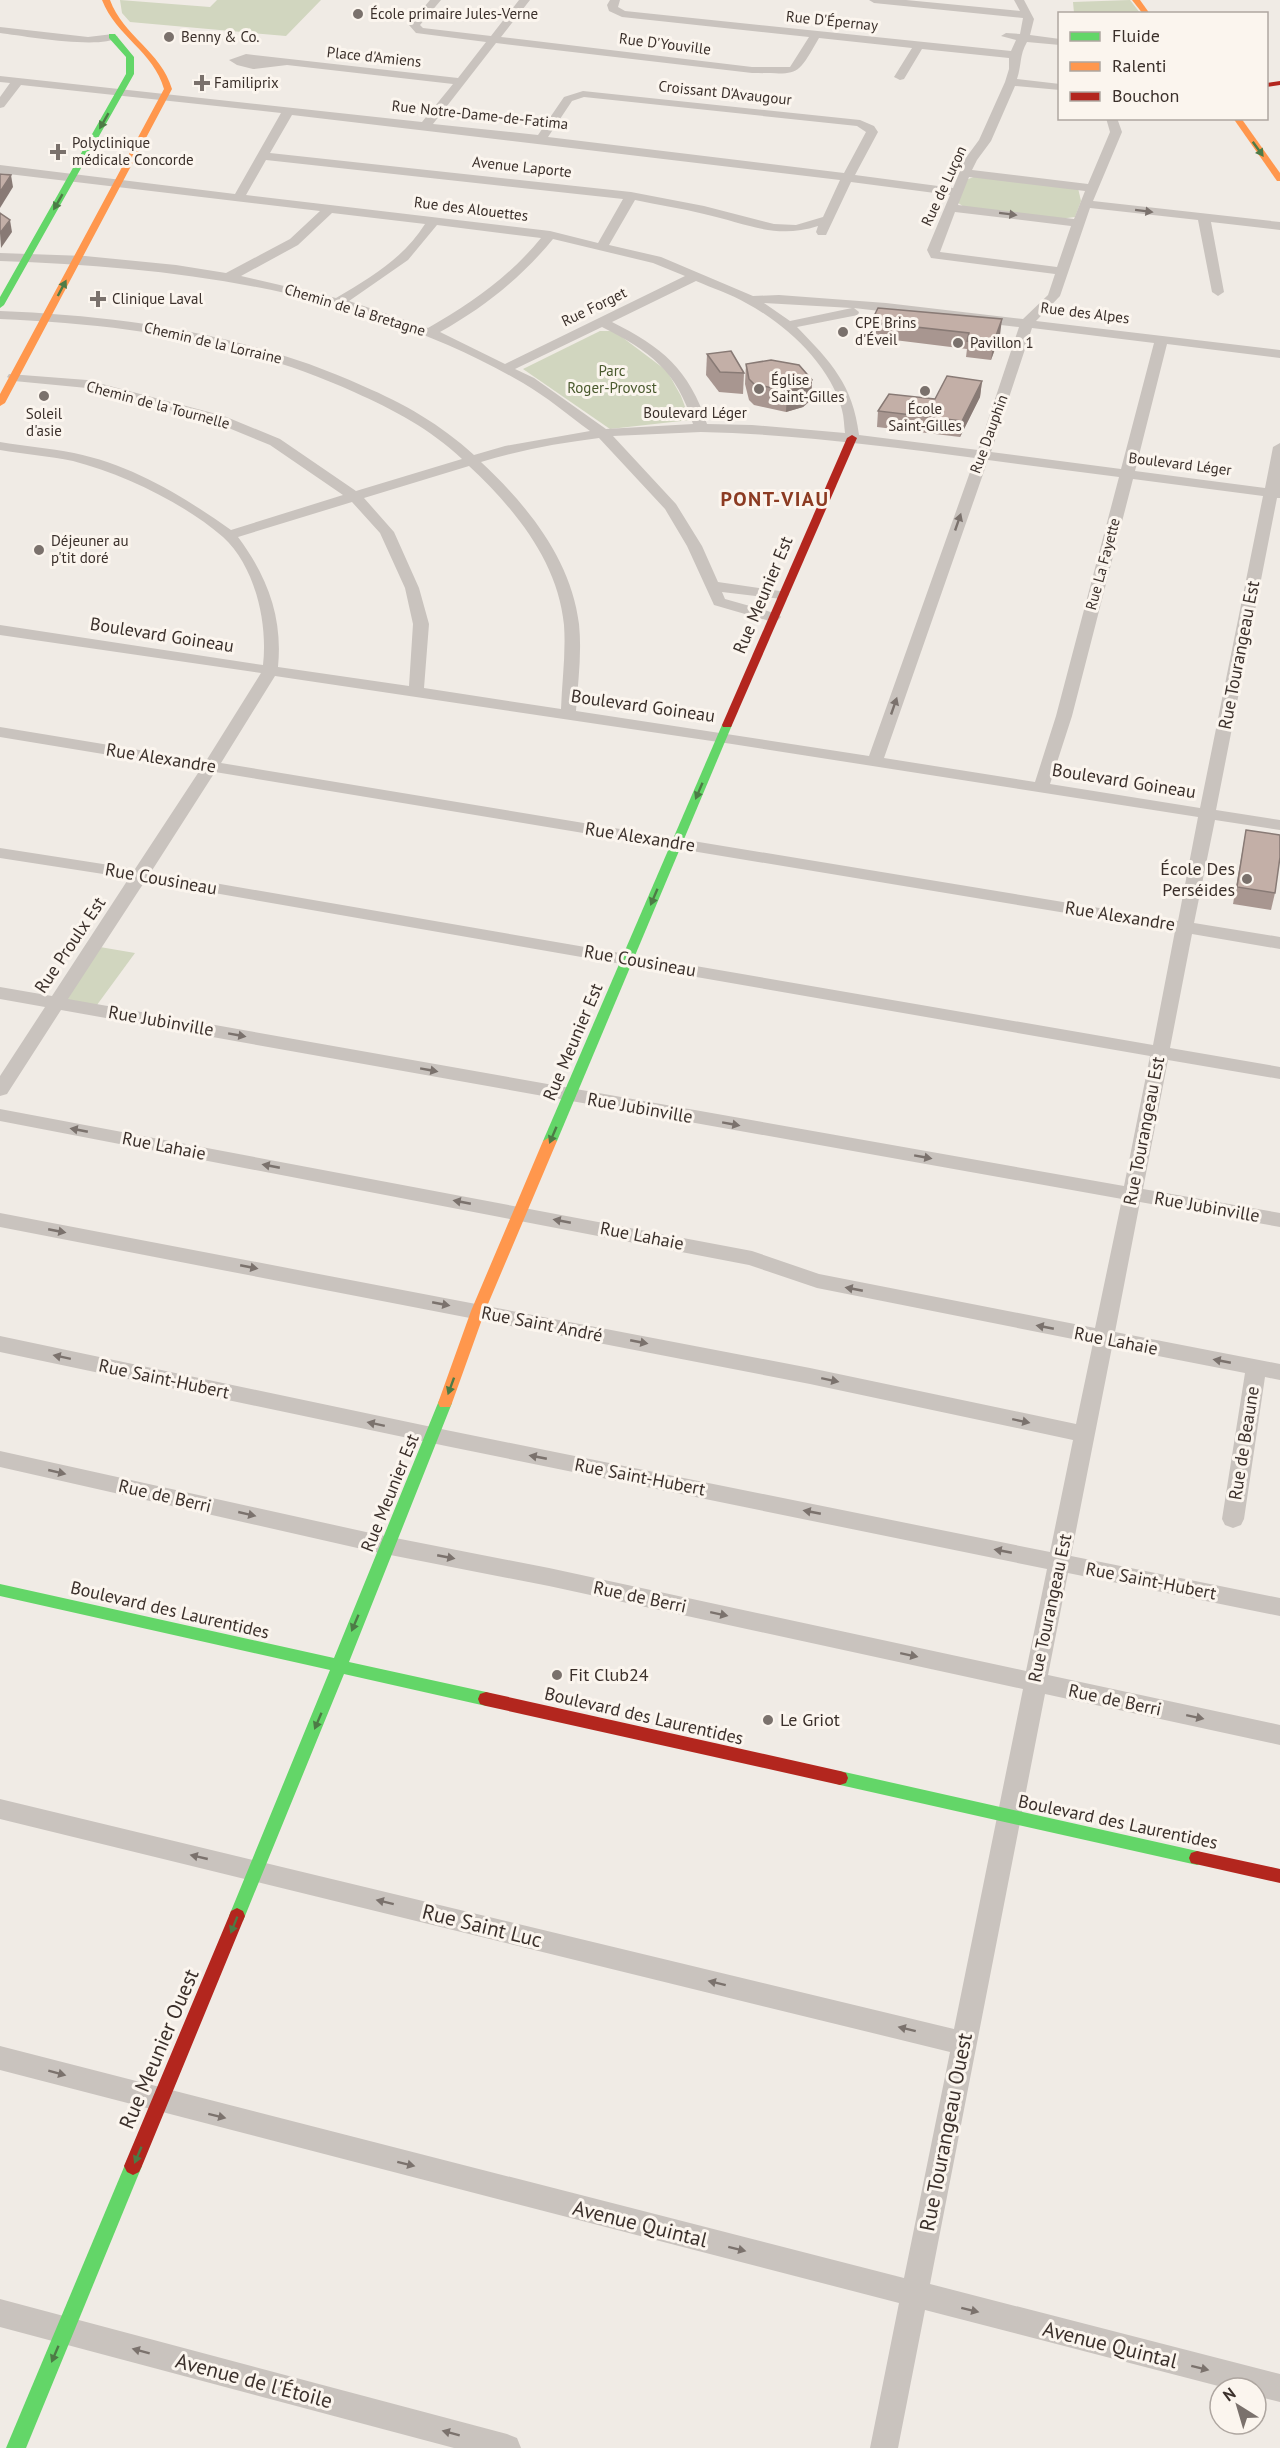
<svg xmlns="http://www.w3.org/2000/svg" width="1280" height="2448" viewBox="0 0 1280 2448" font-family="'PT Sans',sans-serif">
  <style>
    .green { fill: #d1d6bf }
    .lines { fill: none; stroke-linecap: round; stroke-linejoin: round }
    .street { fill: #c9c3be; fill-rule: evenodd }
    .fast { fill: #63d668; fill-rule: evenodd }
    .slow { fill: #ff974d; fill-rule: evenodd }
    .jam { fill: #b3261e; fill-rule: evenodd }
    .wall { fill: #a89690 }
    .shaded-wall { fill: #887a75 }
    .building { fill: #c3afa7; stroke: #887a75; stroke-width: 1.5 }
    .oneway { fill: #4d7b46 }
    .oneway2 { fill: #7b726d }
    .poi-dot { fill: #7a716c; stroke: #fbf5ee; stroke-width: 2 }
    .labels { text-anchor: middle; stroke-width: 6; stroke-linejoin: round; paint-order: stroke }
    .far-poi-label { font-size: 15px; fill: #3b302b; stroke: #fbf5ee; text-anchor: start }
    .far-street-label { font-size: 15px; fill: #3b302b; stroke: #fbf5ee }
    .far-park-label { font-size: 15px; fill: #4a5a2e; stroke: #fbf5ee }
    .street-label { font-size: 18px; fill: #3b302b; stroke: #fbf5ee }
    .poi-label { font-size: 18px; fill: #3b302b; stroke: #fbf5ee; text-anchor: start }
    .far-district-label { font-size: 20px; font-weight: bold; letter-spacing: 1.5px; fill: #8c3b22; stroke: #fbf5ee }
    .near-street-label { font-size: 21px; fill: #3b302b; stroke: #fbf5ee }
  </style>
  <rect width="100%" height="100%" fill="#f0ebe5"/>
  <g class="green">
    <path d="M120,0L210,7L217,0H321L286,36L130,22L122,13Z"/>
    <path d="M1130,0L1140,13H1074L1073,2Z"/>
    <path d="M976,176L1078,188L1081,201L1075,217L1059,219L964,207L954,200L966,180Z"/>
    <path d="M600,331H614L667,371L681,396L690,420L610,429L523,369Z"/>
    <path d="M94,946L135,953L94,1009L56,1002Z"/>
  </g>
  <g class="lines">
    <g class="street">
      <path d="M430,0H441L420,25L423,28L491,36L519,0H530L501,37L752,67H790L809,37L622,17L609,11L607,5L610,0H620L618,7L625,11L1011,51L1016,40L1001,36L1006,33L1020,34L1023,18L874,3L869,0H906L1020,11L1014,0H1024L1034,19L1030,35L1060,39V45L1027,42C1019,56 1022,64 1017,79L1060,84V90L1015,86L991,141L977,160L972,170L1088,184L1110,132L1106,118H1117L1122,132L1093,201L1280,222V230L1211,222L1224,292L1218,296L1212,292L1198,220L1090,208L1060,296L1036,321L1280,350V358L1167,344L1135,471L1265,488L1273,447L1280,443V498H1277L1216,810L1280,820V830L1215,820L1194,923L1280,937V949L1192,934L1170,1048L1280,1067V1079L1168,1060L1143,1189L1280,1213V1227L1140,1202L1115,1332L1280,1364V1380L1265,1377L1244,1519L1241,1525L1233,1528L1225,1525L1222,1519L1245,1373L1112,1347L1071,1556L1280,1598V1616L1068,1573L1048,1675L1280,1725V1745L1045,1694L930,2284L1280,2374V2402L1256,2396V2388H1226L925,2310L898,2448H870L899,2303L0,2070V2046L904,2278L950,2052L0,1819V1799L954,2029L1023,1689L549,1586L375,1552L0,1467V1451L375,1534L549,1568L1026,1671L1047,1569L446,1446L0,1352V1336L446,1430L1050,1552L1073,1440L810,1384L0,1227V1213L810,1368L1076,1424L1093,1343L817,1288L749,1265L0,1121V1109L752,1251L819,1274L1095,1328L1122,1199L61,1010L7,1094L0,1096V1076L45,1007L0,999V987L52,996L129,878L0,858V848L135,869L200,770L0,737V727L206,761L261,673L0,635V625L263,665C268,623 255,566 223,537C184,503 123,474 73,461C49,456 24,454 0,450V442C24,446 49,448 74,453C132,465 183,496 231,530L343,495L270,445L214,422L87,388L14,381L7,377L9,374L87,380L224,416L280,439L356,491L462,459C430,429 394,410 354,392C242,341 122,324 0,319V311C125,316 248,334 363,386C405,404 440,424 474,455L505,446L590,431C568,415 547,397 523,383C364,291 181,267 0,261V253L85,256L176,265L226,273L290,239L320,211L0,173V165L235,194L281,113L21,85L4,107L0,108V97L10,83L0,82V76L422,122L453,84L287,65L253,69L237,65L229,60L246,54L458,78L486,42L416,33L409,25ZM819,38L912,48L894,77L900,80L904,79L922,49L1009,58V69L1005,82L979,140L965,159L953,188L855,175L878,132L874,126L860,120L583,91L564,97L538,135L433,124L496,43L752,73C799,73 795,80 819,38ZM584,97L857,126L866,132L844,173L548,137L572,101ZM292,115L840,180L823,217L796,225L774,224L704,206L631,192L270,153ZM266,160L623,199L598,243L550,231L246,195ZM969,177L1085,191L1074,219L958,205ZM851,182L950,195L927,250L931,258L1055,274L1048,295L1023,319L886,303L779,295L753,296L661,257L609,245L635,200C658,205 681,208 704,214C746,223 775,240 818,226L816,232L818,235H826ZM955,212L1071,226L1057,267L940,252ZM332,213L425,224C404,258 370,278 336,298L241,276L298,245ZM437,225L541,238C510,276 471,304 428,328L349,301L408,260ZM553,239L653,263L685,276L505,364L440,332C483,308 521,278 553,239ZM696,281C712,288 731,294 746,303C786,324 831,366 842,410C844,417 844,426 845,433L752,425L707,424C689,369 662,347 612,322ZM764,303L852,308L790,321ZM854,308L1019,327L978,450L859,435C853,385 831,362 797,327L858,315L859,312ZM602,327C650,351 677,371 693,424L606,429L534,378L515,369ZM1032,328L1154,343L1121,469L991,452ZM701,432C793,434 884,446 975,458L869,756L576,711C578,682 582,653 579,624C571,559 527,505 481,462C520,450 559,443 599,438L665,509L687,546L714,605L773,622L778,620L781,617L778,614L725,599L722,592L782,599L789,595L787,592L718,582L702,546L676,504L613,436ZM988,460L1119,477L1056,716L1035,782L884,758ZM469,466C514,508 558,561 564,625C566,653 562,681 561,709L424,688L429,624L419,588L394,532L364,498ZM1133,479L1263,496L1200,808L1050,784L1072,716ZM352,502L380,533L405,588L413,624L409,686L278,667C283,617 267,576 238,537ZM275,676L732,744L1198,817L1178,921L221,763ZM215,772L1175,931L1153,1045L151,872ZM145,881L1150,1056L1124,1186L68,999Z"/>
      <path d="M0,27L88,37L113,34L118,37C102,50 24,36 0,33Z"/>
      <path d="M0,2299L507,2434L517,2438L521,2448H454L0,2327Z"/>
    </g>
    <g class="fast">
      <path d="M109,34H115L134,57V74L4,305L0,308V297L126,74V57L109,38Z"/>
      <path d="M727,722L732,725L557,1141L550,1145L545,1144L543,1141L722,725Z"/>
      <path d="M445,1398L450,1399L452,1403L349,1662L486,1692L492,1694L494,1699L492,1704L486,1706L344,1674L245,1916L243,1921L237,1924L231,1921L229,1916L330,1670L0,1596V1584L334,1658L438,1403L440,1399Z"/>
      <path d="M840,1771L1197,1851L1203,1853L1205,1858L1203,1863L1197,1865L840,1785L834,1783L832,1778L834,1773Z"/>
      <path d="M133,2157L139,2160L142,2166L26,2448H6L127,2160Z"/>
    </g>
    <g class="slow">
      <path d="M102,0H110C123,36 161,51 172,89L5,403L0,406V394L164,89C154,52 116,36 102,0Z"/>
      <path d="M1132,0H1140L1150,14H1143Z"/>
      <path d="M1233,118H1241L1280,173V181H1277Z"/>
      <path d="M550,1137L557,1141L485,1311L452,1403L450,1407H440L438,1403L471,1311L543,1141Z"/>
    </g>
    <g class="jam">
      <path d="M1280,81V85L1266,87V83Z"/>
      <path d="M852,435L857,438L732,725L731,727H723L722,725L847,438Z"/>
      <path d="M486,1692L840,1771L846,1773L848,1778L846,1783L840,1785L486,1706L480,1704L478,1699L480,1694Z"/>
      <path d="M1197,1851L1280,1869V1883L1191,1863L1189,1858L1191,1853Z"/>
      <path d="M237,1908L243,1911L245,1916L142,2166L139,2172L133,2175L127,2172L124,2166L229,1916L231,1911Z"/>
    </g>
  </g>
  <g class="wall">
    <path d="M871,322L1000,335L991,360L966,357L967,349L870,337Z"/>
    <path d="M707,354L744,373L743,394L719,392L706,375Z"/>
    <path d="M746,364L812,380L811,400L803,407L786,412L754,405L749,400L745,384Z"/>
    <path d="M982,381L980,397L960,437L877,427L878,411L935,399Z"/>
    <path d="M1246,830L1275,893L1271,910L1233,904Z"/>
  </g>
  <g class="shaded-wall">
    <path d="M11,175L13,187L0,208V192Z"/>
    <path d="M10,220L12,232L1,248L0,233Z"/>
    <path d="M1002,319L1000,335L991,360L993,344Z"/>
    <path d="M812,380L811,400L803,407L786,412L787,391Z"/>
    <path d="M982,381L980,397L960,437L962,421Z"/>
  </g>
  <g class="building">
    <path d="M0,174L11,175L0,192Z"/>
    <path d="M0,213L10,220L0,233Z"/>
    <path d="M878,308L1002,319L993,344L967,341L969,333L871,322Z"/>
    <path d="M731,351L744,373L720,372L707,354Z"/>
    <path d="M771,360L799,365L812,380L804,386L787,391L754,384L749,379L746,364Z"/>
    <path d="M947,376L982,381L962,421L878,411L889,394L935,399Z"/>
    <path d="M1246,830L1280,835V857L1275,893L1237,887Z"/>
  </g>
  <defs><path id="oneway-solid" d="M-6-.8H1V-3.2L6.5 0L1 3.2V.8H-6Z" transform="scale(1.5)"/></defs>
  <g class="oneway">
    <use href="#oneway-solid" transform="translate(104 121) rotate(120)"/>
    <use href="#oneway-solid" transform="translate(1258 149) rotate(54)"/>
    <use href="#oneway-solid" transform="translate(58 202) rotate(120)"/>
    <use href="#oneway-solid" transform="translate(62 288) rotate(-62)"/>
    <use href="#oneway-solid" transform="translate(699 791) rotate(113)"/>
    <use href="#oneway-solid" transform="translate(654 897) rotate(113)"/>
    <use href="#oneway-solid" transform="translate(553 1135) rotate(113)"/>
    <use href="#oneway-solid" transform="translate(451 1386) rotate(110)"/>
    <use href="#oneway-solid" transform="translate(355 1623) rotate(113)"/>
    <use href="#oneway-solid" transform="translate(318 1721) rotate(113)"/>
    <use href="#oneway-solid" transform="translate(234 1925) rotate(112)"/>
    <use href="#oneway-solid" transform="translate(138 2155) rotate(113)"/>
    <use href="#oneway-solid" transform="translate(55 2354) rotate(113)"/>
  </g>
  <g class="oneway2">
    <use href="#oneway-solid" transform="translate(1144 211) rotate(7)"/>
    <use href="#oneway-solid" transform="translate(1008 214) rotate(7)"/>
    <use href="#oneway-solid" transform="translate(958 522) rotate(-71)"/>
    <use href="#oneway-solid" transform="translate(894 706) rotate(-71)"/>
    <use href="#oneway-solid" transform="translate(237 1035) rotate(10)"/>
    <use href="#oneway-solid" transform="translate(429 1070) rotate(10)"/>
    <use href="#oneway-solid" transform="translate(731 1124) rotate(10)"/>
    <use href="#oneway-solid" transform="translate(79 1130) rotate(-169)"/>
    <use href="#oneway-solid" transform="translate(923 1157) rotate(10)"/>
    <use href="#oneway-solid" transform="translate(271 1166) rotate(-169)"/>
    <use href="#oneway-solid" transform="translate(462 1202) rotate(-169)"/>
    <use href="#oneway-solid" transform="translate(562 1221) rotate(-169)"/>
    <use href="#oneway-solid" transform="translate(57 1231) rotate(11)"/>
    <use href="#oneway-solid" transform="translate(249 1267) rotate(11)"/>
    <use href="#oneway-solid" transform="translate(854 1289) rotate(-169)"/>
    <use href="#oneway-solid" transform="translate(441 1304) rotate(11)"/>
    <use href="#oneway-solid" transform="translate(1045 1327) rotate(-169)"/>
    <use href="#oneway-solid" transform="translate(639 1342) rotate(11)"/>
    <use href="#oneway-solid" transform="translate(62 1357) rotate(-168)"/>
    <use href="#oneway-solid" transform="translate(1222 1361) rotate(-169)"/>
    <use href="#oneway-solid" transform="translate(830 1380) rotate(12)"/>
    <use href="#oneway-solid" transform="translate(1021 1421) rotate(12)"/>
    <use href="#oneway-solid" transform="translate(376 1424) rotate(-168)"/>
    <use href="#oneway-solid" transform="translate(538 1457) rotate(-169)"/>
    <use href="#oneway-solid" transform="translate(57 1472) rotate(13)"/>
    <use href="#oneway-solid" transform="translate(812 1512) rotate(-169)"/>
    <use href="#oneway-solid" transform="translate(247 1514) rotate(13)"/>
    <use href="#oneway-solid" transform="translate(1003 1551) rotate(-169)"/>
    <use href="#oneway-solid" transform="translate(446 1557) rotate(11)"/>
    <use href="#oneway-solid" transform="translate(719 1614) rotate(12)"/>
    <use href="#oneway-solid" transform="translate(909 1655) rotate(12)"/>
    <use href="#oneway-solid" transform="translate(1195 1717) rotate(12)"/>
    <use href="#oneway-solid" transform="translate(199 1857) rotate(-167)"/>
    <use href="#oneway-solid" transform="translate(385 1902) rotate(-166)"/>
    <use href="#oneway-solid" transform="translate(717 1983) rotate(-166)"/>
    <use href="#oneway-solid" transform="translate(907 2029) rotate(-166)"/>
    <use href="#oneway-solid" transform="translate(57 2073) rotate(15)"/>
    <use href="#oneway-solid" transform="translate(217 2116) rotate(14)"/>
    <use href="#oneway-solid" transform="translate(406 2164) rotate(14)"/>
    <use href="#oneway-solid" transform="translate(737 2249) rotate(14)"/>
    <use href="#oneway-solid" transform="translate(970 2310) rotate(14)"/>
    <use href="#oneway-solid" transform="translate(141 2351) rotate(-165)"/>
    <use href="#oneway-solid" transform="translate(1200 2368) rotate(14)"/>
    <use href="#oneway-solid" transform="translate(451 2433) rotate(-165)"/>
  </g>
  <g class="poi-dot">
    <circle cx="358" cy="14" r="6"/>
    <circle cx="169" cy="37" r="6"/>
    <path d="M199 74h6v6h6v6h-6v6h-6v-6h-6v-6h6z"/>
    <path d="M55 143h6v6h6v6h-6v6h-6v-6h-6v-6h6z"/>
    <path d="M95 290h6v6h6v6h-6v6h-6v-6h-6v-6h6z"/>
    <circle cx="843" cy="332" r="6"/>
    <circle cx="958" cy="343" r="6"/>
    <circle cx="759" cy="389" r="6"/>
    <circle cx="925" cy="391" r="6"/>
    <circle cx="44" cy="396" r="6"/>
    <circle cx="39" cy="550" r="6"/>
    <circle cx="1247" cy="879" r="6"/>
    <circle cx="557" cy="1675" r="6"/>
    <circle cx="768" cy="1720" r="6"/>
  </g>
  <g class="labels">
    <g class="far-poi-label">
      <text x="370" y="19">École primaire Jules-Verne</text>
      <text x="181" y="42">Benny &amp; Co.</text>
      <text x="214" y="88">Familiprix</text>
      <text x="72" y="148">Polyclinique<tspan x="72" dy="17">médicale Concorde</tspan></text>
      <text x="112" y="304">Clinique Laval</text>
      <text x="855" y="328">CPE Brins<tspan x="855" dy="17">d'Éveil</tspan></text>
      <text x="970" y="348">Pavillon 1</text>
      <text x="771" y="385">Église<tspan x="771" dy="17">Saint-Gilles</tspan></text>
      <text x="925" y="414" text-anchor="middle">École<tspan x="925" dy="17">Saint-Gilles</tspan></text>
      <text x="44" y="419" text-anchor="middle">Soleil<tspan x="44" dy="17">d'asie</tspan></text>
      <text x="51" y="546">Déjeuner au<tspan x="51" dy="17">p'tit doré</tspan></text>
    </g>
    <g class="far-street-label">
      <text transform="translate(832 21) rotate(6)" y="5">Rue D'Épernay</text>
      <text transform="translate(665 44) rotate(7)" y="5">Rue D'Youville</text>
      <text transform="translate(374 57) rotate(6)" y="5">Place d'Amiens</text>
      <text transform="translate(725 93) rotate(6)" y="5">Croissant D'Avaugour</text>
      <text transform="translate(480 115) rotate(6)" y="5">Rue Notre-Dame-de-Fatima</text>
      <text transform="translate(522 167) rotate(6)" y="5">Avenue Laporte</text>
      <text transform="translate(944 186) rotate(-65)" y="5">Rue de Luçon</text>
      <text transform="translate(471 209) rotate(7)" y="5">Rue des Alouettes</text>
      <text transform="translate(594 307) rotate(-26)" y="5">Rue Forget</text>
      <text transform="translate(355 310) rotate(17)" y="5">Chemin de la Bretagne</text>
      <text transform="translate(1085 313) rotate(7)" y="5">Rue des Alpes</text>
      <text transform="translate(213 343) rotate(13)" y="5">Chemin de la Lorraine</text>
      <text transform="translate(158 405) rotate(15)" y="5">Chemin de la Tournelle</text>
      <text x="695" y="418">Boulevard Léger</text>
      <text transform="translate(989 434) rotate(-70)" y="5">Rue Dauphin</text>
      <text transform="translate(1180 464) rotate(7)" y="5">Boulevard Léger</text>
      <text transform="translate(1103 564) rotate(-75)" y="5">Rue La Fayette</text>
    </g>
    <g class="far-park-label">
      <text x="612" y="376">Parc<tspan x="612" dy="17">Roger-Provost</tspan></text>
    </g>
    <g class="street-label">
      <text transform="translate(763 595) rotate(-67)" y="6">Rue Meunier Est</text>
      <text transform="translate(162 635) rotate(9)" y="6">Boulevard Goineau</text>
      <text transform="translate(1239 655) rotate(-79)" y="6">Rue Tourangeau Est</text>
      <text transform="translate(643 706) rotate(8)" y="6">Boulevard Goineau</text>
      <text transform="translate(161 758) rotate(9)" y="6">Rue Alexandre</text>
      <text transform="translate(1124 781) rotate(9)" y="6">Boulevard Goineau</text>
      <text transform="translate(640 837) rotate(9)" y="6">Rue Alexandre</text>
      <text transform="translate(161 879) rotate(10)" y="6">Rue Cousineau</text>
      <text transform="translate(1120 916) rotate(9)" y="6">Rue Alexandre</text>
      <text transform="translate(70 945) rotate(-56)" y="6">Rue Proulx Est</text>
      <text transform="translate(640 961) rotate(10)" y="6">Rue Cousineau</text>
      <text transform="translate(161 1021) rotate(10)" y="6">Rue Jubinville</text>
      <text transform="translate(573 1042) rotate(-67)" y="6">Rue Meunier Est</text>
      <text transform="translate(640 1108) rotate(10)" y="6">Rue Jubinville</text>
      <text transform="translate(1144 1131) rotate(-79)" y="6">Rue Tourangeau Est</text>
      <text transform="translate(164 1146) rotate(11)" y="6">Rue Lahaie</text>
      <text transform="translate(1207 1207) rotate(10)" y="6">Rue Jubinville</text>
      <text transform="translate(642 1236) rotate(11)" y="6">Rue Lahaie</text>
      <text transform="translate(542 1324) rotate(11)" y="6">Rue Saint André</text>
      <text transform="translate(1116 1341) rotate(11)" y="6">Rue Lahaie</text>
      <text transform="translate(164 1379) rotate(12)" y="6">Rue Saint-Hubert</text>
      <text transform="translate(1244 1443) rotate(-81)" y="6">Rue de Beaune</text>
      <text transform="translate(640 1477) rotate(11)" y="6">Rue Saint-Hubert</text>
      <text transform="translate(390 1493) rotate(-68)" y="6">Rue Meunier Est</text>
      <text transform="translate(165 1496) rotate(13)" y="6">Rue de Berri</text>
      <text transform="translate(1151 1581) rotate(11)" y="6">Rue Saint-Hubert</text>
      <text transform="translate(640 1597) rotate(12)" y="6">Rue de Berri</text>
      <text transform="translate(1050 1608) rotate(-78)" y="6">Rue Tourangeau Est</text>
      <text transform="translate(170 1610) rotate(13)" y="6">Boulevard des Laurentides</text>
      <text transform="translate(1115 1700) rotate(12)" y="6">Rue de Berri</text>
      <text transform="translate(644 1716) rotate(13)" y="6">Boulevard des Laurentides</text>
      <text transform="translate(1118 1822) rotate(12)" y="6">Boulevard des Laurentides</text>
    </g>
    <g class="poi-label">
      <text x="1235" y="875" text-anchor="end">École Des<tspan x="1235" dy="21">Perséides</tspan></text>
      <text x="569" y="1681">Fit Club24</text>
      <text x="780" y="1726">Le Griot</text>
    </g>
    <g class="far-district-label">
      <text x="775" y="506">PONT-VIAU</text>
    </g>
    <g class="near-street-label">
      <text transform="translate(482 1926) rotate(14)" y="7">Rue Saint Luc</text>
      <text transform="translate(159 2049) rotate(-67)" y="7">Rue Meunier Ouest</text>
      <text transform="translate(946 2132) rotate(-79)" y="7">Rue Tourangeau Ouest</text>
      <text transform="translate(640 2224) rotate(14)" y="7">Avenue Quintal</text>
      <text transform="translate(1110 2345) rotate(14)" y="7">Avenue Quintal</text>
      <text transform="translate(254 2381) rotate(15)" y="7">Avenue de l'Étoile</text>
    </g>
  </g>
  <rect x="1058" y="12" width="210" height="108" fill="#fbf5ee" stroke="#aea6a0" stroke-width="1.5"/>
  <rect x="1070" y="32" width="30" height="9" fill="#63d668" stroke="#aea6a0" stroke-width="1.5"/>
  <text x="1112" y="42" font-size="18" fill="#3b302b">Fluide</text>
  <rect x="1070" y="62" width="30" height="9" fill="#ff974d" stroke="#aea6a0" stroke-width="1.5"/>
  <text x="1112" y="72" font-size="18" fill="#3b302b">Ralenti</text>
  <rect x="1070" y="92" width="30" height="9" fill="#b3261e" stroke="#aea6a0" stroke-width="1.5"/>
  <text x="1112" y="102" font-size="18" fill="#3b302b">Bouchon</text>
  <g transform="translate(1238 2406) rotate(323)"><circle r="28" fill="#fbf5ee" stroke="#aea6a0" stroke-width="1.5"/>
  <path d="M0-4.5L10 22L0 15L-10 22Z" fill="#7a716c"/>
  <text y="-9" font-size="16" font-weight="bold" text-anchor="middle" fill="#3b302b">N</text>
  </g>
</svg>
